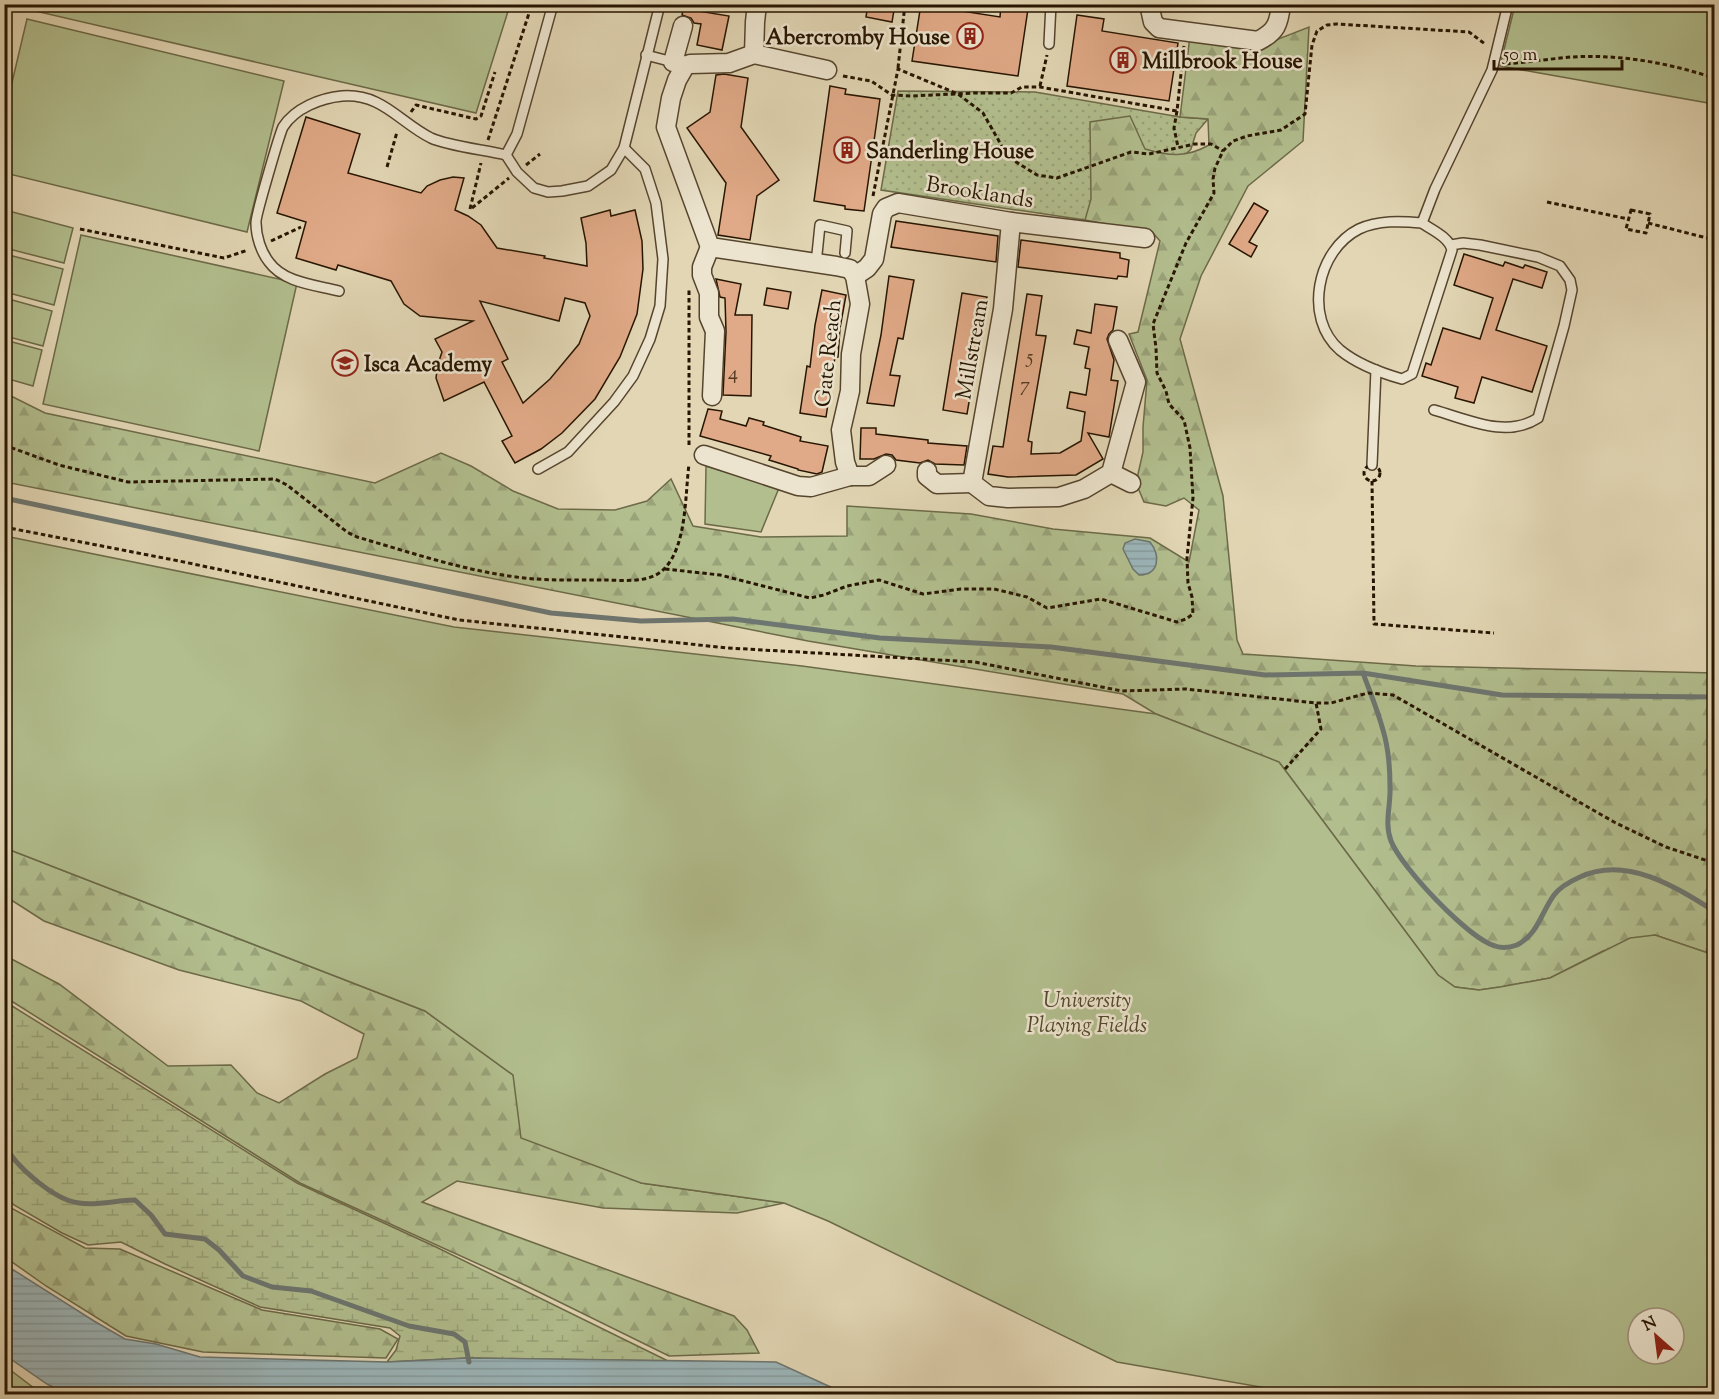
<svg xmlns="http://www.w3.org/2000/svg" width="1719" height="1399" viewBox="0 0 1719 1399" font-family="'Sorts Mill Goudy',serif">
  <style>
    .grass { fill: url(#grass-dots); stroke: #6c6a48; stroke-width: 1.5 }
    .forest { fill: url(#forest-firs); stroke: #6c6a48; stroke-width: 1.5 }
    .wetland { fill: url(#wetland-marsh); stroke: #6c6a48; stroke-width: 1.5 }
    .park { fill: #b2be8e; stroke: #6c6a48; stroke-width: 1.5; fill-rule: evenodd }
    .water { fill: url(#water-rules); stroke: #6d7670; stroke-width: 1.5 }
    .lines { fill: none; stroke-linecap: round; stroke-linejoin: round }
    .stream { stroke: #6d7670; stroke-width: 5 }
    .building { fill: #e0a987; stroke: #271501; stroke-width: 1.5; fill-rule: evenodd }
    .lane-casing { stroke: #56452e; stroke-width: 12 }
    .street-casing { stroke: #56452e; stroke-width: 21 }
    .path { stroke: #271501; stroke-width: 3; stroke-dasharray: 4.5 3; stroke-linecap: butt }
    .lane { stroke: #ece4ce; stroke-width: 9 }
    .street { stroke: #ece4ce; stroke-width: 18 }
    .labels { text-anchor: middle; stroke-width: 5; stroke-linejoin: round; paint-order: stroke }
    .number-label { font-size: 20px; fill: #553a22 }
    .poi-label { font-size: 22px; font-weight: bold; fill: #271501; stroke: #ece4ce; text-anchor: start }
    .street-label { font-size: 22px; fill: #271501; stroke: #ece4ce }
    .park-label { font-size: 22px; font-style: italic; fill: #51482b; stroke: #ece4ce }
  </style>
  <defs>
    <pattern id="grass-dots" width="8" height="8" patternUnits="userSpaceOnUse" patternTransform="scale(1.5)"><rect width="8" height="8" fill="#b2be8e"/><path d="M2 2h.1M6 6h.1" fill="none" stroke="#99a279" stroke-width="1.8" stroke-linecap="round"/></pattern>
    <pattern id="forest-firs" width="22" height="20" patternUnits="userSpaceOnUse" patternTransform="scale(1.5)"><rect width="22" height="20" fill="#b2be8e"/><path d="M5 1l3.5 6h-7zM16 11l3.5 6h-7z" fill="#99a279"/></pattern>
    <pattern id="wetland-marsh" width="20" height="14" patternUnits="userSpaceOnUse" patternTransform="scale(1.5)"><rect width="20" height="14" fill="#b2be8e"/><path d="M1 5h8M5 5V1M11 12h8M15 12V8" fill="none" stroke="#99a279"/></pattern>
    <pattern id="water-rules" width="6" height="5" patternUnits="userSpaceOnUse" patternTransform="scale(1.5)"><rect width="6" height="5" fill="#9cb6ba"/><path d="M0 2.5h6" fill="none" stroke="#869c9e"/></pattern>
  </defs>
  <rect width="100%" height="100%" fill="#e2d6b4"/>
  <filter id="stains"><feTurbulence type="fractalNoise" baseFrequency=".00333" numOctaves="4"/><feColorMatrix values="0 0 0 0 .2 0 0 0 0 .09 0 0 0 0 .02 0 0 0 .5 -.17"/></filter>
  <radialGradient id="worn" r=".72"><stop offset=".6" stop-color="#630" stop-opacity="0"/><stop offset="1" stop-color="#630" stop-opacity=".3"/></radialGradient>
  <path class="grass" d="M898,91L1035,92L1180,117L1208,119L1196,133L1191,149L1182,158L1152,232L1085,220L881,190Z"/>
  <g class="forest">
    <path d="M1309,27L1303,141L1248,186L1201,276L1180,339L1223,496L1237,640L1243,654L1416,666L1714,673V955L1655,935L1603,951L1550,978L1500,987L1479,990L1455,987L1438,975L1279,762L1156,714L1123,694L808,641L5,482V393L45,413L375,483L441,453L471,466L513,491L558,509L615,510L647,501L671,479L693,526L761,537L847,536V506L971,514L1053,529L1150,538L1189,562L1199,510L1184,498L1166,506L1144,502L1136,483L1143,452V427L1147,380L1129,334L1138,332L1160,241L1153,233L1085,220L1091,199L1090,122L1130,116L1145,149C1169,156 1186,158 1209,145L1208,119L1180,117L1190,36L1263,45Z"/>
    <path d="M5,848L425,1011L513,1075L641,1183L784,1203L737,1213L603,1208L457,1181L422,1202L734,1316L747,1330L759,1353L669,1356L529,1287L300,1183L5,997L4,955L59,984L168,1066L231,1065L257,1093L279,1103L325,1074L357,1058L364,1034L301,1001L179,970L44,921L5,896Z"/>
    <path d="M5,1200L11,1208L85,1248L120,1249L262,1310L380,1329L398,1339L386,1358L203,1352L126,1336L46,1286L5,1257Z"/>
  </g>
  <path class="wetland" d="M4,1001L297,1183L436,1247L668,1361L468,1358L387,1362L396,1350L400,1336L390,1328L260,1307L165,1264L121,1242L88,1245L62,1233L14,1205L5,1196Z"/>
  <g class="park">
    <path d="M36,4H510V5L476,113L35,11Z"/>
    <path d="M1515,5H1714V104L1500,66Z"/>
    <path d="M27,19L284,81L247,232L5,173V112Z"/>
    <path d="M5,210L73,228L64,263L5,248Z"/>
    <path d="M81,235L297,283L259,451L43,404Z"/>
    <path d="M5,254L63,269L54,305L5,292Z"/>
    <path d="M5,298L52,311L43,346L5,336Z"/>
    <path d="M5,340L42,350L33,386L5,378Z"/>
    <path d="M706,466L779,488L761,532L705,524Z"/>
    <path d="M5,536L454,627L802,666L1156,714L1279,762L1438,975L1455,987L1479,990L1500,987L1550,978L1630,938L1655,935L1714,955V1394H1301L1117,1362L828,1221L784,1203L641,1183L521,1138L513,1075L425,1011L5,848ZM1638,1318H1674V1354H1638Z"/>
    <path d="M5,1366L38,1391L46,1394H5Z"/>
  </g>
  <g class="water">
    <path d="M1135,539L1150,542C1161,556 1159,575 1139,575L1133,569L1123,549L1125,543Z"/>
    <path d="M4,1264L94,1321L125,1339L156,1344L200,1357L387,1362L468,1358L776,1362L846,1394H67L47,1384L5,1355Z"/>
  </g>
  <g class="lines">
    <g class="stream">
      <path d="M4,498L551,613L641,621L733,619L880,638L1051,647L1265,675L1363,673L1502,695L1714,697"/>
      <path d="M1363,673C1371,695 1381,718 1386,742C1389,756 1390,773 1390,787C1391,805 1384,823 1391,841C1401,867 1468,938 1495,946C1503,949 1509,948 1517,945C1538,934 1541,913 1554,895C1560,887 1571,881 1580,877C1626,855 1676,887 1714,911"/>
      <path d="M4,1144C15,1166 54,1200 79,1203C97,1206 117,1200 135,1200L151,1215L165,1234L205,1239L219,1250L243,1276L272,1287L311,1291L409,1326L454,1334L465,1342L469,1362"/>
    </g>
  </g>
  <g class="building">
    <path d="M684,4L699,6L698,11L729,16L722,50L697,45L701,24L694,23L691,18L682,15Z"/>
    <path d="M868,4H895L892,22L866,17Z"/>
    <path d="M921,4H949L948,9L1000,17L1001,5L1028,9L1018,76L912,61Z"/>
    <path d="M1077,15L1104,19L1102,31L1178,43L1169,101L1067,86Z"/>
    <path d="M724,74L748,78L741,127L779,180L757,196L750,240L718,235L726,183L687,128L710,112L716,75Z"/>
    <path d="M830,86L846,89L845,94L880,99L864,211L845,209V206L814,201Z"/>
    <path d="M306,117L360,134L348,173L421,193L427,186L440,180L453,177L464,178L455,210L468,216L481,225L497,248L545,256L544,258L587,266L586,243L581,218L610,210L611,216L635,210L642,241L643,269L637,314L620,357L595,399L562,433L541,449L515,463L502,441L512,436L484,382L444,401L436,378L438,364L442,352L435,339L473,321L420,316L404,304L391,281L338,265L336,270L296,258L306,222L277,213ZM565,298L585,303L590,316L579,344L550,379L523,403L502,362L508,359L480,301L559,321Z"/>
    <path d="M1254,203L1268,211L1249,242L1257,246L1251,257L1229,244Z"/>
    <path d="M896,221L998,236L996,262L891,247Z"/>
    <path d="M1021,240L1120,253V258L1129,260L1127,277L1118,276L1117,279L1018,267Z"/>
    <path d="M1464,254L1503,266L1505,262L1523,268L1525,265L1547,272L1542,288L1513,279L1496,330L1547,346L1532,392L1482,377L1474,403L1455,398L1458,387L1422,376L1426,363L1431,365L1443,328L1480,339L1493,298L1454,285Z"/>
    <path d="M889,276L914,280L903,339L898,338L890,375L900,376L894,406L867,403L881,335Z"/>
    <path d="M716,279L741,284L735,315H752L751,396L723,395L726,332L725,298L720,297Z"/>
    <path d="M767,288L791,292L788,309L764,305Z"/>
    <path d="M822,290L846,295L840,328L838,357H835L826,417L800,413L807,366L810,367L815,325Z"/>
    <path d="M962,293L987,297L967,414L943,410Z"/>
    <path d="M1027,294L1042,296L1036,335L1046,336L1028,441L1032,442L1031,454L1060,453L1081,441L1085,412L1067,408L1070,392L1086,395L1090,369L1085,368L1089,347L1074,344L1077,330L1091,333L1095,304L1117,307L1113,330L1109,334L1107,339L1114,360L1111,380L1118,381L1109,437L1088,433L1103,459L1076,475L1008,477L988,474L993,446L1003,447Z"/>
    <path d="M708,409L722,411L720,419L746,426L749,418L764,422L763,425L801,437L800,441L828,446L822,472L817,474L798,470V469L769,460L771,456L700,436Z"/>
    <path d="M861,428H876V434L928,440V443L967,446L964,465L935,464L928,460L920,463L896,460L892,455L886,454L874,459H860Z"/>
  </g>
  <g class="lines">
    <g class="lane-casing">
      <g id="lane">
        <path d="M553,4L517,134L506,155L517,172L534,188L548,192L562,191L588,186L611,170L624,148L660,4"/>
        <path d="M1049,44L1051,4"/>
        <path d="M646,55L673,62"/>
        <path d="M1422,223C1401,221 1378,220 1359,229C1317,250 1303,318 1340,350C1357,364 1381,373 1402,379L1412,374L1452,250C1449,237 1432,230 1422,223L1435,189L1492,70L1508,4"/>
        <path d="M816,264L820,225L847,231L845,253"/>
        <path d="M339,291C316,285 284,283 269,262C261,252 256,236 256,223C255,217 280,133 283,127C295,108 321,98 342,96C382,93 399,122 431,138C448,146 486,150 506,155"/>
        <path d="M1434,410C1467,419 1506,439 1538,418L1564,326L1572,290L1570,280L1560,266L1538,257L1480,245L1463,243L1451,245"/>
        <path d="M1372,465L1376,370"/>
        <path d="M538,469L568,452L614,402L633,376L650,339L660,306L663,259L656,203L645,169L624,148"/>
      </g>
    </g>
    <g class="street-casing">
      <g id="street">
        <path d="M1149,4L1153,22L1159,28L1258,41C1276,32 1279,24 1281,4"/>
        <path d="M683,26L673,62L685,66"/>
        <path d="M754,54L729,63L690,64L685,66L677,80L671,98L666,127L710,247L836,266L850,269L855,276L860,304L851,354L850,391L841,430L845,462L850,476"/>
        <path d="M754,54L827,70"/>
        <path d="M754,54L755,22L757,4"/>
        <path d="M1011,222L1003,309L972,483L989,496L1008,498L1059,497L1084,489L1111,473L1136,382L1118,340"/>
        <path d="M710,247L702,267V275L709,293V317L715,331L712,396"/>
        <path d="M855,276L867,268L874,259L882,214L886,208L898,203L1011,222L1145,238"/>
        <path d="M704,455L798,486L811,487L850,476H869L886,465"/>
        <path d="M927,471V476L937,484L972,483"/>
        <path d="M1111,473L1131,483"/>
      </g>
    </g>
    <g class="path">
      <path d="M1506,64C1528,62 1550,59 1571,57C1620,54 1669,63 1714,78"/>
      <path d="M898,68L905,4"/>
      <path d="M843,76L871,81L892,95L912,96L975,93H1011L1022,87H1040L1177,111L1184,46"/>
      <path d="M1040,86L1047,55"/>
      <path d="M1177,111L1174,128L1178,147"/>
      <path d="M411,112L416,105L476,119L481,116L495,72"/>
      <path d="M488,140L532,4"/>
      <path d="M526,165L540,154"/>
      <path d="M387,167L397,132"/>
      <path d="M873,196L898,69L958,94L983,113L1008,157L1037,175L1057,178L1131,152L1149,154L1195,144H1211L1223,151"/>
      <path d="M1547,202L1628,219"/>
      <path d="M472,208L509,178"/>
      <path d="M470,209L481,163"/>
      <path d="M1631,210L1650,214L1646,233L1626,229Z"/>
      <path d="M1648,223L1707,238"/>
      <path d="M80,229L224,258L248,250"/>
      <path d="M271,241L301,227"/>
      <path d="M4,445L59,465L128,482L275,479L287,485L347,532L357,537C409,552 462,570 516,577C545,581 574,580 603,580C623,580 649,584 664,569C687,546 685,495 689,464"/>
      <path d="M689,445V290"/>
      <circle cx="1372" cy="473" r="8"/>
      <path d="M1372,481L1374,624L1494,633"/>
      <path d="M4,527L179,561L459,620L728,648L975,662L1122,691L1186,689L1316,703H1331L1368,693L1393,695L1614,822L1666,847L1714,863"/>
      <path d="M665,569L720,575L810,598L824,595L847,586L879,580L923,594L961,589H994L1027,597L1047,608L1101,599L1177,622L1186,619L1193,614L1192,597L1188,583L1187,558L1193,498L1190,448L1184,420L1169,404L1166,391L1157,373L1156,348L1153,324L1186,243L1214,193L1213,179L1215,168L1223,151L1233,141L1247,136L1281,130L1305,114L1312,45L1317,31L1327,25L1337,24L1469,32L1485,44"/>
      <path d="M1285,769L1321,729L1316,703"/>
      <path d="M4,1389L13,1394"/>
    </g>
    <use href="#lane" class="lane"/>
    <use href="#street" class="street"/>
  </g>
  <defs>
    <g id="building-ring" transform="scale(1.35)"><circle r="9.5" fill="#ece4ce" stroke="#8f2418" stroke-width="1.5"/><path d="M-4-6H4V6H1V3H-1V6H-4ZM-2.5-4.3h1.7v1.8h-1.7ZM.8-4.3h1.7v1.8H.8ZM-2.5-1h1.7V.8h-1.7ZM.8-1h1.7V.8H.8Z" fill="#8f2418"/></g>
    <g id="school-ring" transform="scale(1.35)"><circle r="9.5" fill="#ece4ce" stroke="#8f2418" stroke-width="1.5"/><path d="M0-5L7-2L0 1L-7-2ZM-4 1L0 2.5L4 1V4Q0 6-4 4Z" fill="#8f2418"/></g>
  </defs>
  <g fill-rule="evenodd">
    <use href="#building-ring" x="970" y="36"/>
    <use href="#building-ring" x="1123" y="60"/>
    <use href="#building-ring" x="847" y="150"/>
    <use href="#school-ring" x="345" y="363"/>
  </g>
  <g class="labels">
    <g class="number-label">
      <text x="1030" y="363">5</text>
      <text x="733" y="379">4</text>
      <text x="1025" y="391">7</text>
    </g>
    <g class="poi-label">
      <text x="950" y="44" text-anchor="end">Abercromby House</text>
      <text x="1142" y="68">Millbrook House</text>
      <text x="866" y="158">Sanderling House</text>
      <text x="364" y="371">Isca Academy</text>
    </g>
    <g class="street-label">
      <text transform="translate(980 191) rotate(9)" y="8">Brooklands</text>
      <text transform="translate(971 349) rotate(-80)" y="8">Millstream</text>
      <text transform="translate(827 353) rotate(-84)" y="8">Gate Reach</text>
    </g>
    <g class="park-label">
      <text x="1087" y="1007">University<tspan x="1087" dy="25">Playing Fields</tspan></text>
    </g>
  </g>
  <rect width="1719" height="1399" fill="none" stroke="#e2d6b4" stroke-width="24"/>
  <rect x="6" y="6" width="1707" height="1387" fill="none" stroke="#271501" stroke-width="3"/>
  <rect x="12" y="12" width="1695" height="1375" fill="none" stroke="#271501" stroke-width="1.5"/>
  <g transform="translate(1656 1336) rotate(332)"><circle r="28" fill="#ece4ce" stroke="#9d917c" stroke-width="1.5"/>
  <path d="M0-4.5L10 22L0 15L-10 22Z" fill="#8f2418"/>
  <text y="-9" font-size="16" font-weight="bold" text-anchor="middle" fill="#271501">N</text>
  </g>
  <path d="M1494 60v9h128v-9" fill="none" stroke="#271501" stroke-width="3"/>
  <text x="1503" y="60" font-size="18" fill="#271501" stroke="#ece4ce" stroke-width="4.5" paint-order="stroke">50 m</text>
  <rect width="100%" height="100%" filter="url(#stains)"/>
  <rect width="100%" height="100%" fill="url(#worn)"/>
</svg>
